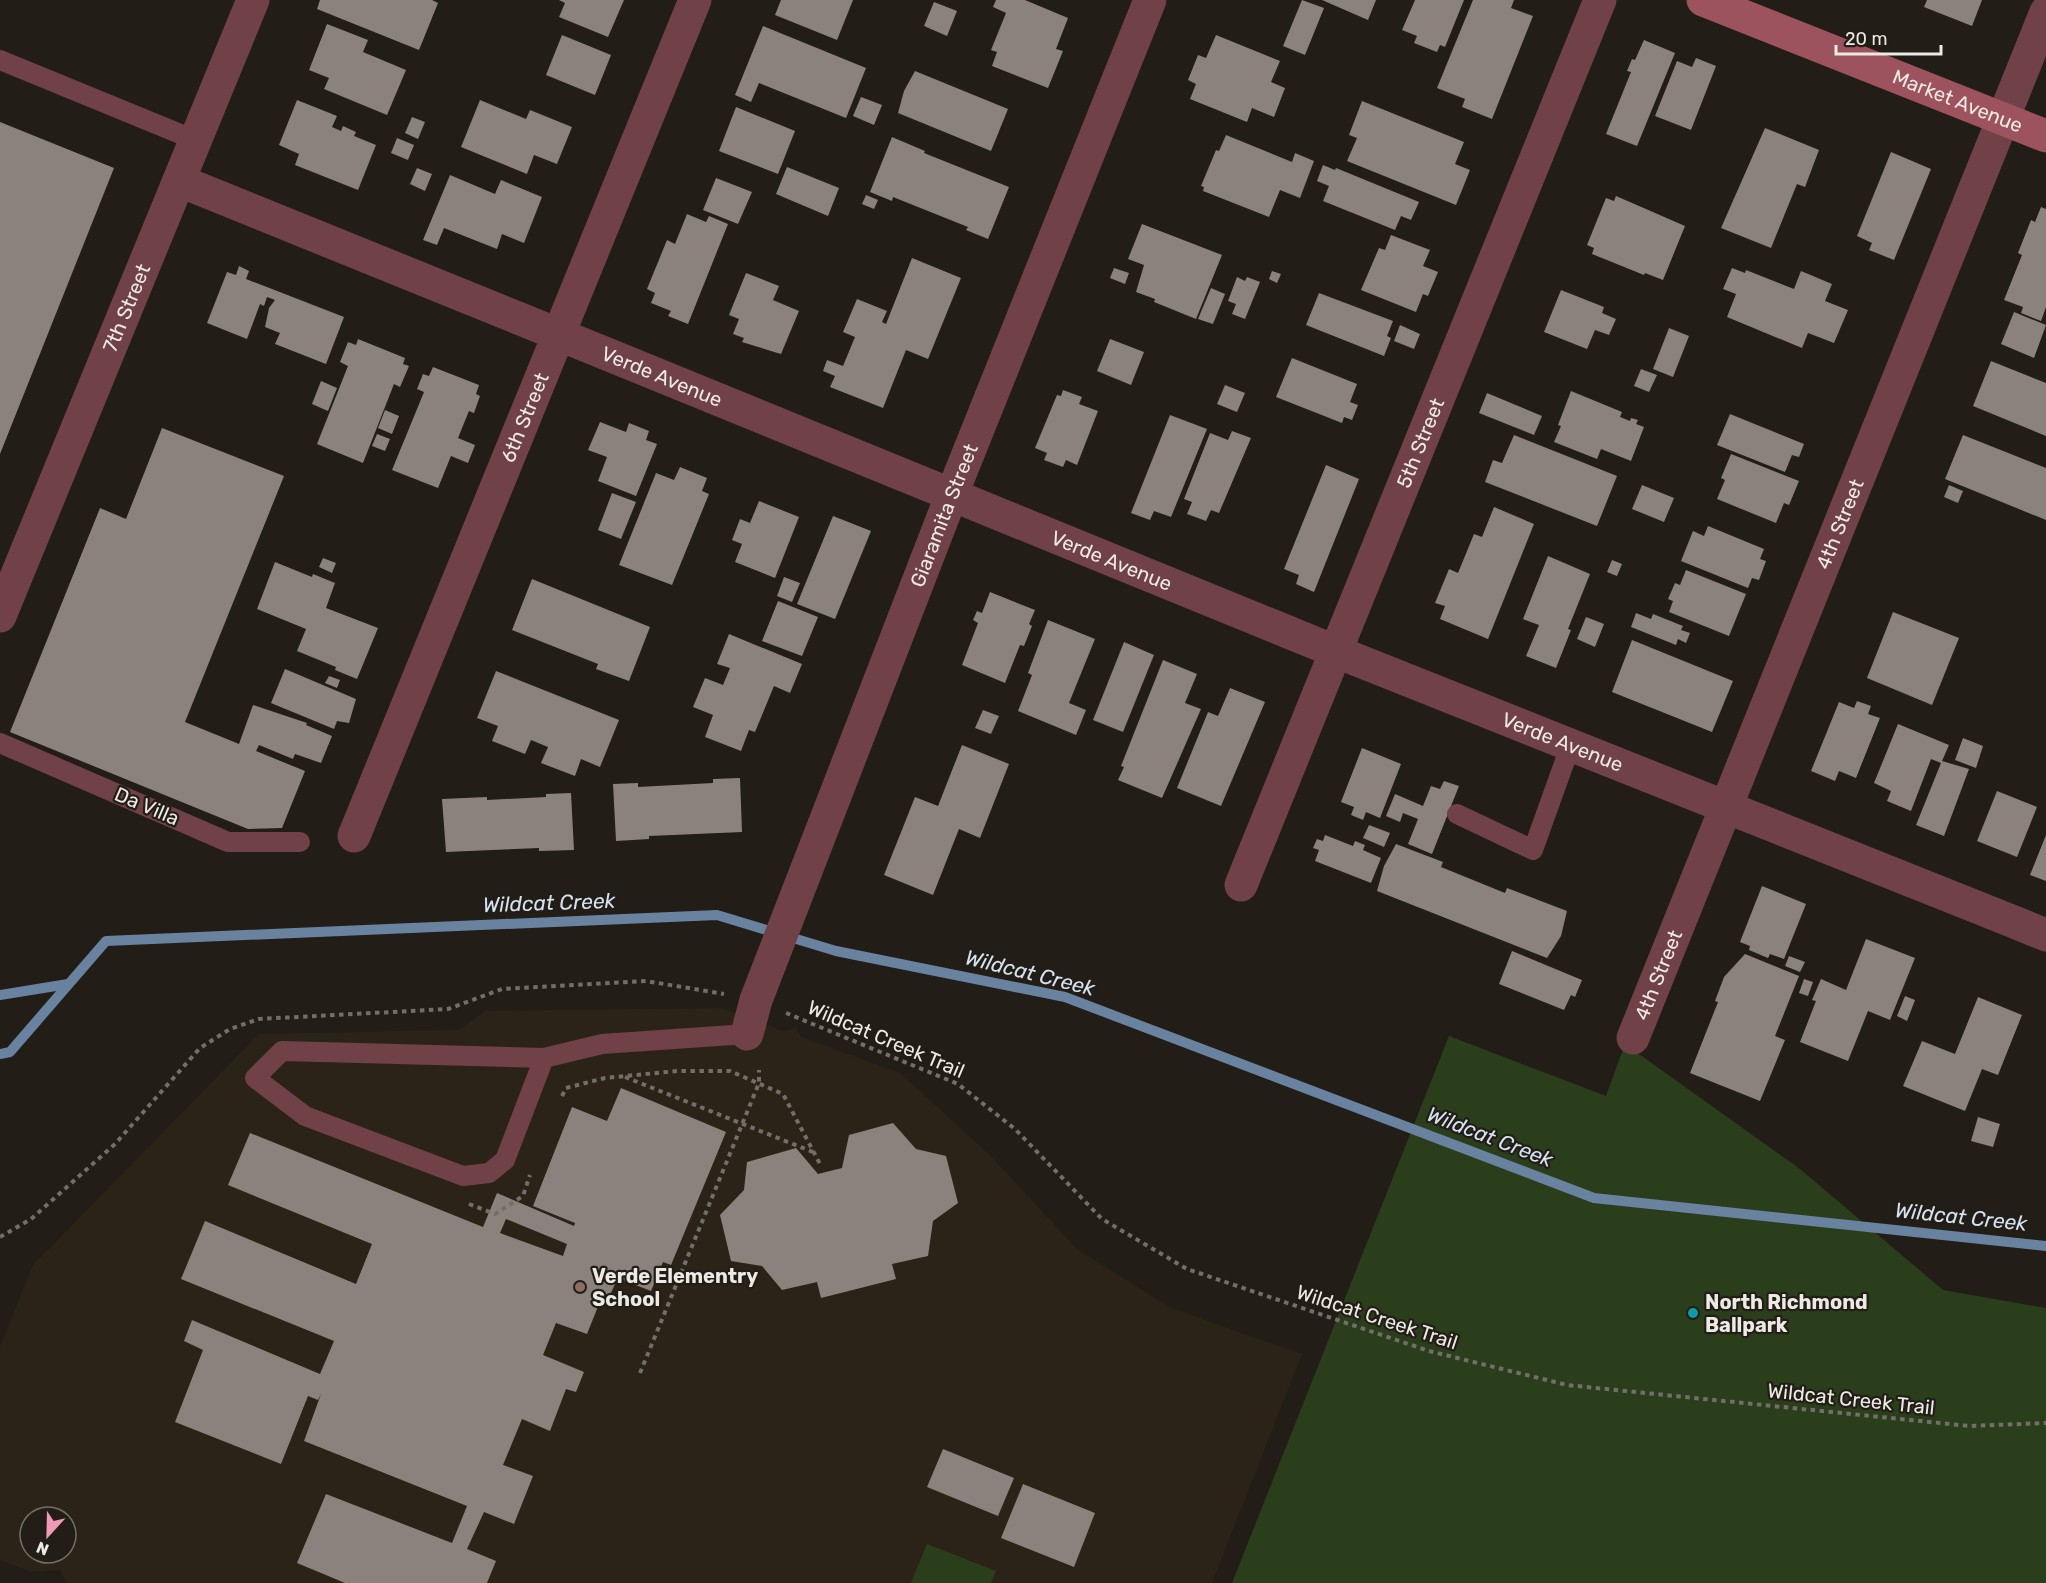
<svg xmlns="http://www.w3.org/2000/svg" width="2046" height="1583" viewBox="0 0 2046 1583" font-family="Rubik,sans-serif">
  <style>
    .built { fill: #2b2317; fill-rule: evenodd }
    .green { fill: #2a3e1b }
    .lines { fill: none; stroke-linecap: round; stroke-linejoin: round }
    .stream { stroke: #68829f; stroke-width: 10 }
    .building { fill: #8c827d; fill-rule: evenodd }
    .path { stroke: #736e69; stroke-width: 4; stroke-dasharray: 4.5 4.5; stroke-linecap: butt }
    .lane { stroke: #704147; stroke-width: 20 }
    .street { stroke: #704147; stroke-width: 33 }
    .secondary { stroke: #9d535d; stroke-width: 33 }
    .education-dot { fill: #8d6e63; stroke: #221d17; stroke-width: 2 }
    .culture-dot { fill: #0f9aa8; stroke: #221d17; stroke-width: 2 }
    .labels { text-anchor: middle; stroke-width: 4.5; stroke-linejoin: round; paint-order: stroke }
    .street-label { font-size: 20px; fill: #edeae5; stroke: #221d17 }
    .poi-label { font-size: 20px; font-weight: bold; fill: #edeae5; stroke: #221d17; text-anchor: start }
    .water-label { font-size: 21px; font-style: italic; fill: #d6e2f0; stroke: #221d17 }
  </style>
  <rect width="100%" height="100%" fill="#221d17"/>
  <path class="built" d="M721,1008L784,1031L796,1027L801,1037L900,1073L992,1157L1077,1249L1171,1308L1302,1354L1212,1583H67L60,1570L31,1572L0,1560V1346L33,1265L259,1034L459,1030L485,1011ZM30,1517H66V1553H30Z"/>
  <g class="green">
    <path d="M1449,1036L1606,1096L1625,1044L1800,1169L1943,1290L2046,1308V1583H1232Z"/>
    <path d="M927,1544L996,1571L991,1583H911Z"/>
  </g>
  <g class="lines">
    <g class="stream">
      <path d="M0,995L68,984"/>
      <path d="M0,1054L10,1052L106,941L717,915L836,951L1065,997L1594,1198L2046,1246"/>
    </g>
  </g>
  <g class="building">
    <path d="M320,0H432L438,3L419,50L317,9Z"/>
    <path d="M559,0H624L608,37L559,17L565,3Z"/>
    <path d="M781,0H853L837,40L775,15Z"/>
    <path d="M996,0H1025L1068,18L1056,49L1063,51L1048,88L992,66L997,52L991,50L1006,13L993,7Z"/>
    <path d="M1302,0L1324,8L1305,55L1283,46Z"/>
    <path d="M1322,0H1376L1368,20Z"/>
    <path d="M1415,0H1464L1445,47L1440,45L1437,52L1414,43L1417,36L1402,30Z"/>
    <path d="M1473,0H1514L1511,8L1533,16L1492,119L1462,107L1465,99L1437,88Z"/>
    <path d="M1927,0H1982L1972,26L1924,7Z"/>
    <path d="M934,2L957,11L947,36L924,26Z"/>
    <path d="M327,24L368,40L363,52L406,70L387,115L324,89L329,78L309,70Z"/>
    <path d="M763,26L866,68L846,118L759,83L751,102L735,95Z"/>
    <path d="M562,35L611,55L595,95L546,75Z"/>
    <path d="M1216,35L1280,61L1271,82L1285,88L1274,117L1252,108L1247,122L1190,99L1196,84L1188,80L1198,55L1206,58Z"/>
    <path d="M1644,40L1675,53L1637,146L1606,134L1631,72L1627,71L1632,59L1635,60Z"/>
    <path d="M1696,58L1716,66L1691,130L1655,116L1677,61L1692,67Z"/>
    <path d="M915,71L1008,109L991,151L898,113L904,91Z"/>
    <path d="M861,97L882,105L874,125L853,116Z"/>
    <path d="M297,100L337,116L332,127L341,131L343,126L356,132L354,136L376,145L358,190L295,165L299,154L279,145Z"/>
    <path d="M480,100L526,119L530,110L572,127L557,164L534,155L527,174L461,147Z"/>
    <path d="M1362,101L1464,142L1455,164L1470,170L1456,205L1347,161L1357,138L1349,135Z"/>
    <path d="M736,107L795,131L778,174L719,151Z"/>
    <path d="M412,117L425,122L418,139L405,133Z"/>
    <path d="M0,122L114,168L0,454Z"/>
    <path d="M1765,128L1819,150L1805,187L1797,184L1771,248L1721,228Z"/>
    <path d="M1226,135L1292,162L1295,153L1314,161L1300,198L1280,190L1269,217L1203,191L1204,187L1201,186L1216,150L1219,151Z"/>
    <path d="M892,137L925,151L924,153L1009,187L988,239L966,230L968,227L893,197L892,201L870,192Z"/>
    <path d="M397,138L414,145L408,160L391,153Z"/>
    <path d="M1891,152L1931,169L1894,260L1869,250L1872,243L1857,236Z"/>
    <path d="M1323,165L1335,170L1336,168L1419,202L1411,220L1401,216L1395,230L1323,201L1329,186L1317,181Z"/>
    <path d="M787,167L839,188L828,216L776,194Z"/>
    <path d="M417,168L432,174L425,191L410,184Z"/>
    <path d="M450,175L495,194L501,180L542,197L524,243L502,234L497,249L444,228L437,245L423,240Z"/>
    <path d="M716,178L752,192L738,224L703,210Z"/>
    <path d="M866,195L878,200L874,209L862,204Z"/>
    <path d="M1616,196L1685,226L1663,280L1645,273L1644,275L1592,254L1594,248L1587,245L1606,198L1614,201Z"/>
    <path d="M2041,207L2046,209V307L2041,321L2021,313L2023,307L2004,300L2022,255L2018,253L2031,220L2035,222Z"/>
    <path d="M687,214L706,222L709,216L728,224L688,324L668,316L671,311L651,303L655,293L647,289L667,240L675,244Z"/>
    <path d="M1142,224L1222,255L1196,319L1154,302L1155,299L1136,292L1144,265L1128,259Z"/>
    <path d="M1391,235L1430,250L1423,266L1438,272L1428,296L1423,294L1416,312L1361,290L1379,248L1385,250Z"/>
    <path d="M912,258L961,278L928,359L906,350L883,408L830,387L835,376L823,371L827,360L843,366L855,337L843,332L857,299L887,311L882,322L886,324Z"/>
    <path d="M239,266L249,271L246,279L344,317L326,364L275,344L280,333L265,327L269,308L275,300L267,297L264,306L260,304L247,339L207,323L227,272L236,275Z"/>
    <path d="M1114,268L1129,273L1125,284L1110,278Z"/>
    <path d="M1732,268L1745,273L1746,270L1794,289L1801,271L1832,284L1825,301L1848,310L1834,343L1808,333L1802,348L1727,317L1736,294L1723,289Z"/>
    <path d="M1272,271L1281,274L1277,283L1269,279Z"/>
    <path d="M746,273L779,286L773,300L799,311L781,354L742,342L744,338L733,334L739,319L729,315Z"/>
    <path d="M1237,277L1245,281L1247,277L1260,282L1245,319L1232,314L1236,304L1228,301Z"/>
    <path d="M1211,288L1225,294L1213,324L1198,319Z"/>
    <path d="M1561,290L1604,307L1602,313L1616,319L1609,335L1595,330L1587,349L1544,332Z"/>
    <path d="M1319,293L1393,321L1387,336L1391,338L1384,356L1306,325Z"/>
    <path d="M2014,312L2046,325L2034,358L2001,344Z"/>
    <path d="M1400,325L1420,334L1414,349L1394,341Z"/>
    <path d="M1669,328L1689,336L1673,377L1653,369Z"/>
    <path d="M358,339L405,358L403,364L409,366L400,387L394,384L363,463L317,444L348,366L340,362L348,342L356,345Z"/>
    <path d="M1110,339L1144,352L1131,385L1097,371Z"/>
    <path d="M1292,358L1357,384L1350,402L1358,405L1352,420L1344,417L1342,423L1276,397Z"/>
    <path d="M1991,361L2046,383V436L1973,406Z"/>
    <path d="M433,367L479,385L476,394L480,396L474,413L469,411L458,438L475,445L468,463L451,456L438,488L392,470L424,392L417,389L423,374L429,376Z"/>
    <path d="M1641,369L1657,375L1649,392L1634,386Z"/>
    <path d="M321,381L337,388L328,411L312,404Z"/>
    <path d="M1225,385L1245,393L1237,412L1217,404Z"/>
    <path d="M1063,390L1082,397L1079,404L1098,411L1077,465L1066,460L1063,467L1044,460L1047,453L1035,448L1057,395L1061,396Z"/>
    <path d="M1571,391L1622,412L1620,417L1630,421L1631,418L1638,420L1636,424L1644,427L1631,461L1601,449L1597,459L1554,442L1561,426L1558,425Z"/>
    <path d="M1487,393L1542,416L1534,435L1479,413Z"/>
    <path d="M385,410L399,416L392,434L378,428Z"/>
    <path d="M1730,414L1804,444L1799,457L1792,455L1785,472L1717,445Z"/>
    <path d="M1170,415L1207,429L1171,517L1154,511L1150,520L1131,513Z"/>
    <path d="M600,422L626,432L629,423L649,431L646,440L657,444L636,496L598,481L607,457L588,450Z"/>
    <path d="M162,428L284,476L185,722L239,744L253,705L307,723L306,725L332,736L321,763L295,754L293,759L259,745L256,751L305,771L282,828L248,829L10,732L100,508L126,519Z"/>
    <path d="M1232,431L1251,438L1219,513L1211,510L1206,521L1187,514L1192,502L1184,499L1210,433L1228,440Z"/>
    <path d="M377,434L390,439L385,451L372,446Z"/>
    <path d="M1514,435L1617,476L1597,526L1485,482L1493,460L1502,463Z"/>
    <path d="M1963,435L2046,468V520L1945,479Z"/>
    <path d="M1731,454L1799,481L1789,505L1784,503L1776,523L1717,499L1725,480L1721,478Z"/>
    <path d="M1326,465L1359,479L1314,592L1296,584L1299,575L1284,569Z"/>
    <path d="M680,467L707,478L702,491L709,494L672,585L619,565L656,473L674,480Z"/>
    <path d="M1642,485L1674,498L1664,522L1632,509Z"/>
    <path d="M1949,485L1963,491L1958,503L1944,497Z"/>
    <path d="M612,493L636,502L621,539L598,530Z"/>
    <path d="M759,501L799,517L775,578L735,562L742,544L732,540L740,519L750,523Z"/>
    <path d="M1494,507L1534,524L1488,639L1440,619L1445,606L1435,603L1449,569L1458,573L1474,534L1482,537Z"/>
    <path d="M833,516L871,531L835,619L797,604Z"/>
    <path d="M1708,526L1764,549L1760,559L1766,561L1759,580L1752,578L1748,588L1681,561L1693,531L1704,536Z"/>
    <path d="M1548,556L1590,574L1568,629L1571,630L1556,668L1526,656L1539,625L1523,619Z"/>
    <path d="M323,558L336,563L332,573L319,567Z"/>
    <path d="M1612,560L1622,564L1617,576L1607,572Z"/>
    <path d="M275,562L312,577L313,574L335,583L326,608L378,628L357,679L335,670L336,667L297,651L306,629L257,609Z"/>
    <path d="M1686,570L1746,594L1729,636L1669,612L1673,601L1668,599L1675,583L1680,585Z"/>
    <path d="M784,577L800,583L792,602L777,596Z"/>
    <path d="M532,579L650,627L629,681L596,669L598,664L512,630Z"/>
    <path d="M990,592L1035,610L1029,624L1032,626L1024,646L1020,645L1005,683L962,665L978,623L973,620L977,611L982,613Z"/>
    <path d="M778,601L818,617L802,656L762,641Z"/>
    <path d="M1893,612L1959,638L1932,705L1867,678Z"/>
    <path d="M1636,613L1651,619L1653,614L1683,626L1681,630L1690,633L1686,643L1678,639L1676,645L1631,627Z"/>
    <path d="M1586,617L1604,624L1595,647L1577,639Z"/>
    <path d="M1048,620L1095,639L1069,703L1086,710L1076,735L1018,711L1032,675L1028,673Z"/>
    <path d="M729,634L802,664L790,693L774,686L755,732L749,730L741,751L705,737L713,715L693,707L705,678L723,685L730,668L717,664Z"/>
    <path d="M1632,640L1733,681L1712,732L1612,692Z"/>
    <path d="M1124,642L1154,655L1123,732L1093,720Z"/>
    <path d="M1163,660L1197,674L1185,703L1201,709L1162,798L1118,780L1124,767L1121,766Z"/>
    <path d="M285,669L356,699L349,723L337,721L334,729L271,703Z"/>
    <path d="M496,671L619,720L600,767L581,759L575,776L541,763L548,747L531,740L525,754L492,741L498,726L477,718Z"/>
    <path d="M329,676L340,680L337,688L325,683Z"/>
    <path d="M1230,688L1265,702L1221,806L1177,788L1208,712L1218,716Z"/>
    <path d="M1857,701L1871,706L1868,714L1880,718L1856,778L1839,771L1835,781L1811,771L1839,702L1854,708Z"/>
    <path d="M983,710L999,716L991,734L975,728Z"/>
    <path d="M1898,724L1949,745L1942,761L1969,769L1944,836L1916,825L1941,763L1931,759L1911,811L1887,801L1891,791L1874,783Z"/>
    <path d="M1963,738L1983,746L1976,768L1955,760Z"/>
    <path d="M962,745L1009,764L980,838L959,829L933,895L884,875L915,797L938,806Z"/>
    <path d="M1362,748L1401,764L1380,818L1366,812L1363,820L1351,815L1354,807L1341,802Z"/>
    <path d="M740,778L742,832L649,836V839L616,841L613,784L638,783V787L713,783V779Z"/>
    <path d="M1444,781L1459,786L1432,854L1408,844L1418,819L1403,813L1400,822L1386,816L1395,794L1423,806L1431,786L1440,789Z"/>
    <path d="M1997,791L2037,807L2017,857L1977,841Z"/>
    <path d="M571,793L574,850L539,851V848L446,852L442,799L487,797V800L546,797V794Z"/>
    <path d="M1369,825L1390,833L1384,847L1363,838Z"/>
    <path d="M1325,835L1353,846L1355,841L1365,845L1363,850L1381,858L1371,883L1315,861L1319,850L1313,848L1317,839L1323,841Z"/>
    <path d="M2046,835V881L2030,875Z"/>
    <path d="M1396,844L1443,862L1441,867L1505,893L1507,888L1567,911L1561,936L1547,958L1377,891L1384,866Z"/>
    <path d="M1762,886L1806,904L1784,959L1770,954L1768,958L1749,950L1750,946L1740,942Z"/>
    <path d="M1866,939L1915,958L1890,1020L1868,1011L1848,1061L1800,1042L1816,1001L1812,1000L1821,979L1846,990Z"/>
    <path d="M1512,951L1582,980L1575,997L1571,995L1564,1010L1499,984Z"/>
    <path d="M1745,954L1799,976L1775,1036L1785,1040L1760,1101L1690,1073L1718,1002L1715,1001L1724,977Z"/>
    <path d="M1789,956L1805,962L1800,972L1785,966Z"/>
    <path d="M1804,979L1813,982L1808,996L1799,993Z"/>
    <path d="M1905,996L1915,1000L1907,1021L1897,1016Z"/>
    <path d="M1978,997L2022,1015L1998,1075L1982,1069L1965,1111L1903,1086L1922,1041L1955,1054Z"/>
    <path d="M621,1088L726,1132L671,1265L663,1262L651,1291L610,1275L607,1280L615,1284L607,1302L601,1299L587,1334L556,1323L543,1355L584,1372L576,1392L566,1389L550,1431L522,1419L503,1465L533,1476L514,1524L484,1512L467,1549L496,1561L487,1583H345L297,1563L326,1494L452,1543L467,1506L304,1441L321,1394L318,1400L308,1396L281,1464L175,1422L203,1350L184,1341L192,1320L320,1374L334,1341L181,1279L205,1221L356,1284L372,1244L228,1185L250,1133L483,1227L497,1193L574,1226L575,1223L533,1206L572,1107L607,1121ZM506,1219L567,1244L563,1256L500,1233Z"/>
    <path d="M1978,1117L2000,1124L1993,1147L1971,1141Z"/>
    <path d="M893,1123L916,1149L946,1156L958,1203L933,1221L928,1256L892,1264L896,1279L821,1298L817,1282L782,1290L762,1266L731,1261L720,1215L744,1190L747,1162L796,1148L818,1174L842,1168L849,1135Z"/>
    <path d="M943,1449L1014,1478L998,1516L927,1487Z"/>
    <path d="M1023,1484L1095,1513L1074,1567L1001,1538Z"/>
  </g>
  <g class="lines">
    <g class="path">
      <path d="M786,1013L958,1084L1015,1129L1102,1219L1187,1269L1429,1351L1567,1385L1969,1426L2046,1423"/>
      <path d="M625,1077L813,1152"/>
      <path d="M562,1096L566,1088L605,1078L677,1071H730L783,1094L820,1164"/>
      <path d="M469,1204L495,1214L523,1196L530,1175"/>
      <path d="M0,1237L31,1219L115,1144L200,1048L230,1029L259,1019L448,1009L502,989L646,981L724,994"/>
      <path d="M640,1373L759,1083V1070"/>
    </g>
    <g class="lane">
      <path d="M0,60L195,140"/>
      <path d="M0,743L228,842H300"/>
      <path d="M1457,814L1533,850L1571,744"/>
      <path d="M544,1058L505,1160L489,1173L463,1176L305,1116L255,1078L282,1051L544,1058L602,1044L747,1034"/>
    </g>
    <g class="street">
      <path id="s1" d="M180,181C565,335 947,495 1332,650C1570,746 1809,838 2046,935"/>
      <path id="s2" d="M0,616L253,0"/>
      <path id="s3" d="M354,836L695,0"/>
      <path id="s4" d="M1241,885L1600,0"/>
      <path id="s5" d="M747,1034L756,1000L952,494L1150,0"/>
      <path id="s6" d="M1633,1038L2046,12"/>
    </g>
    <path class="secondary" id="s7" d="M1703,0L2046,136"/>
  </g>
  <circle class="education-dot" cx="580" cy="1287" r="6"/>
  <circle class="culture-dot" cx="1693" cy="1313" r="6"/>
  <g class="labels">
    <g class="street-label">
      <text dy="7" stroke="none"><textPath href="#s7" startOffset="274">Market Avenue</textPath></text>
      <text dy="7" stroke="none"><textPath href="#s2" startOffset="333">7th Street</textPath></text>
      <text dy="7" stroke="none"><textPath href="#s1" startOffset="520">Verde Avenue</textPath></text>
      <text dy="7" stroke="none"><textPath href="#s3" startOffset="452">6th Street</textPath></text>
      <text dy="7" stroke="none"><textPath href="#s4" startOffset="477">5th Street</textPath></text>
      <text dy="7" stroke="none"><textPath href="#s5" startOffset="555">Giaramita Street</textPath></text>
      <text dy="7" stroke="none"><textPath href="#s6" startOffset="554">4th Street</textPath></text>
      <text dy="7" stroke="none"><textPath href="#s1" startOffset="1006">Verde Avenue</textPath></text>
      <text dy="7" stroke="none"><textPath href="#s1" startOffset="1492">Verde Avenue</textPath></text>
      <text transform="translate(147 806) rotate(23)" y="7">Da Villa</text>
      <text dy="7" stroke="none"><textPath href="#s6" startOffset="68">4th Street</textPath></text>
      <text transform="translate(886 1039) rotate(23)" y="7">Wildcat Creek Trail</text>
      <text transform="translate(1377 1317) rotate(18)" y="7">Wildcat Creek Trail</text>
      <text transform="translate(1851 1399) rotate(6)" y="7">Wildcat Creek Trail</text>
    </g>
    <g class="poi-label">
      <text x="592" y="1283">Verde Elementry<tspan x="592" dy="23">School</tspan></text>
      <text x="1705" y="1309">North Richmond<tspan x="1705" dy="23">Ballpark</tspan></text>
    </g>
    <g class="water-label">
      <text transform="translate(549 903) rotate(-2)" y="7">Wildcat Creek</text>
      <text transform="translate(1030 973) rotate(14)" y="7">Wildcat Creek</text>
      <text transform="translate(1490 1137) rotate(21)" y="7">Wildcat Creek</text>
      <text transform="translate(1961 1217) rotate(6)" y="7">Wildcat Creek</text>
    </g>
  </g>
  <g transform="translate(48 1535) rotate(202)"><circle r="28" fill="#221d17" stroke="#736f69" stroke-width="1.5"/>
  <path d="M0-4.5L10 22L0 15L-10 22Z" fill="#f09ab7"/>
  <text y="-9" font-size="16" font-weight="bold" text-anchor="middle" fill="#edeae5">N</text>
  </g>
  <path d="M1836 45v9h105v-9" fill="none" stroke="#edeae5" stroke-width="3"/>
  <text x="1845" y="45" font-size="18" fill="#edeae5" stroke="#221d17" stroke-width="4.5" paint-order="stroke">20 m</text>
</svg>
